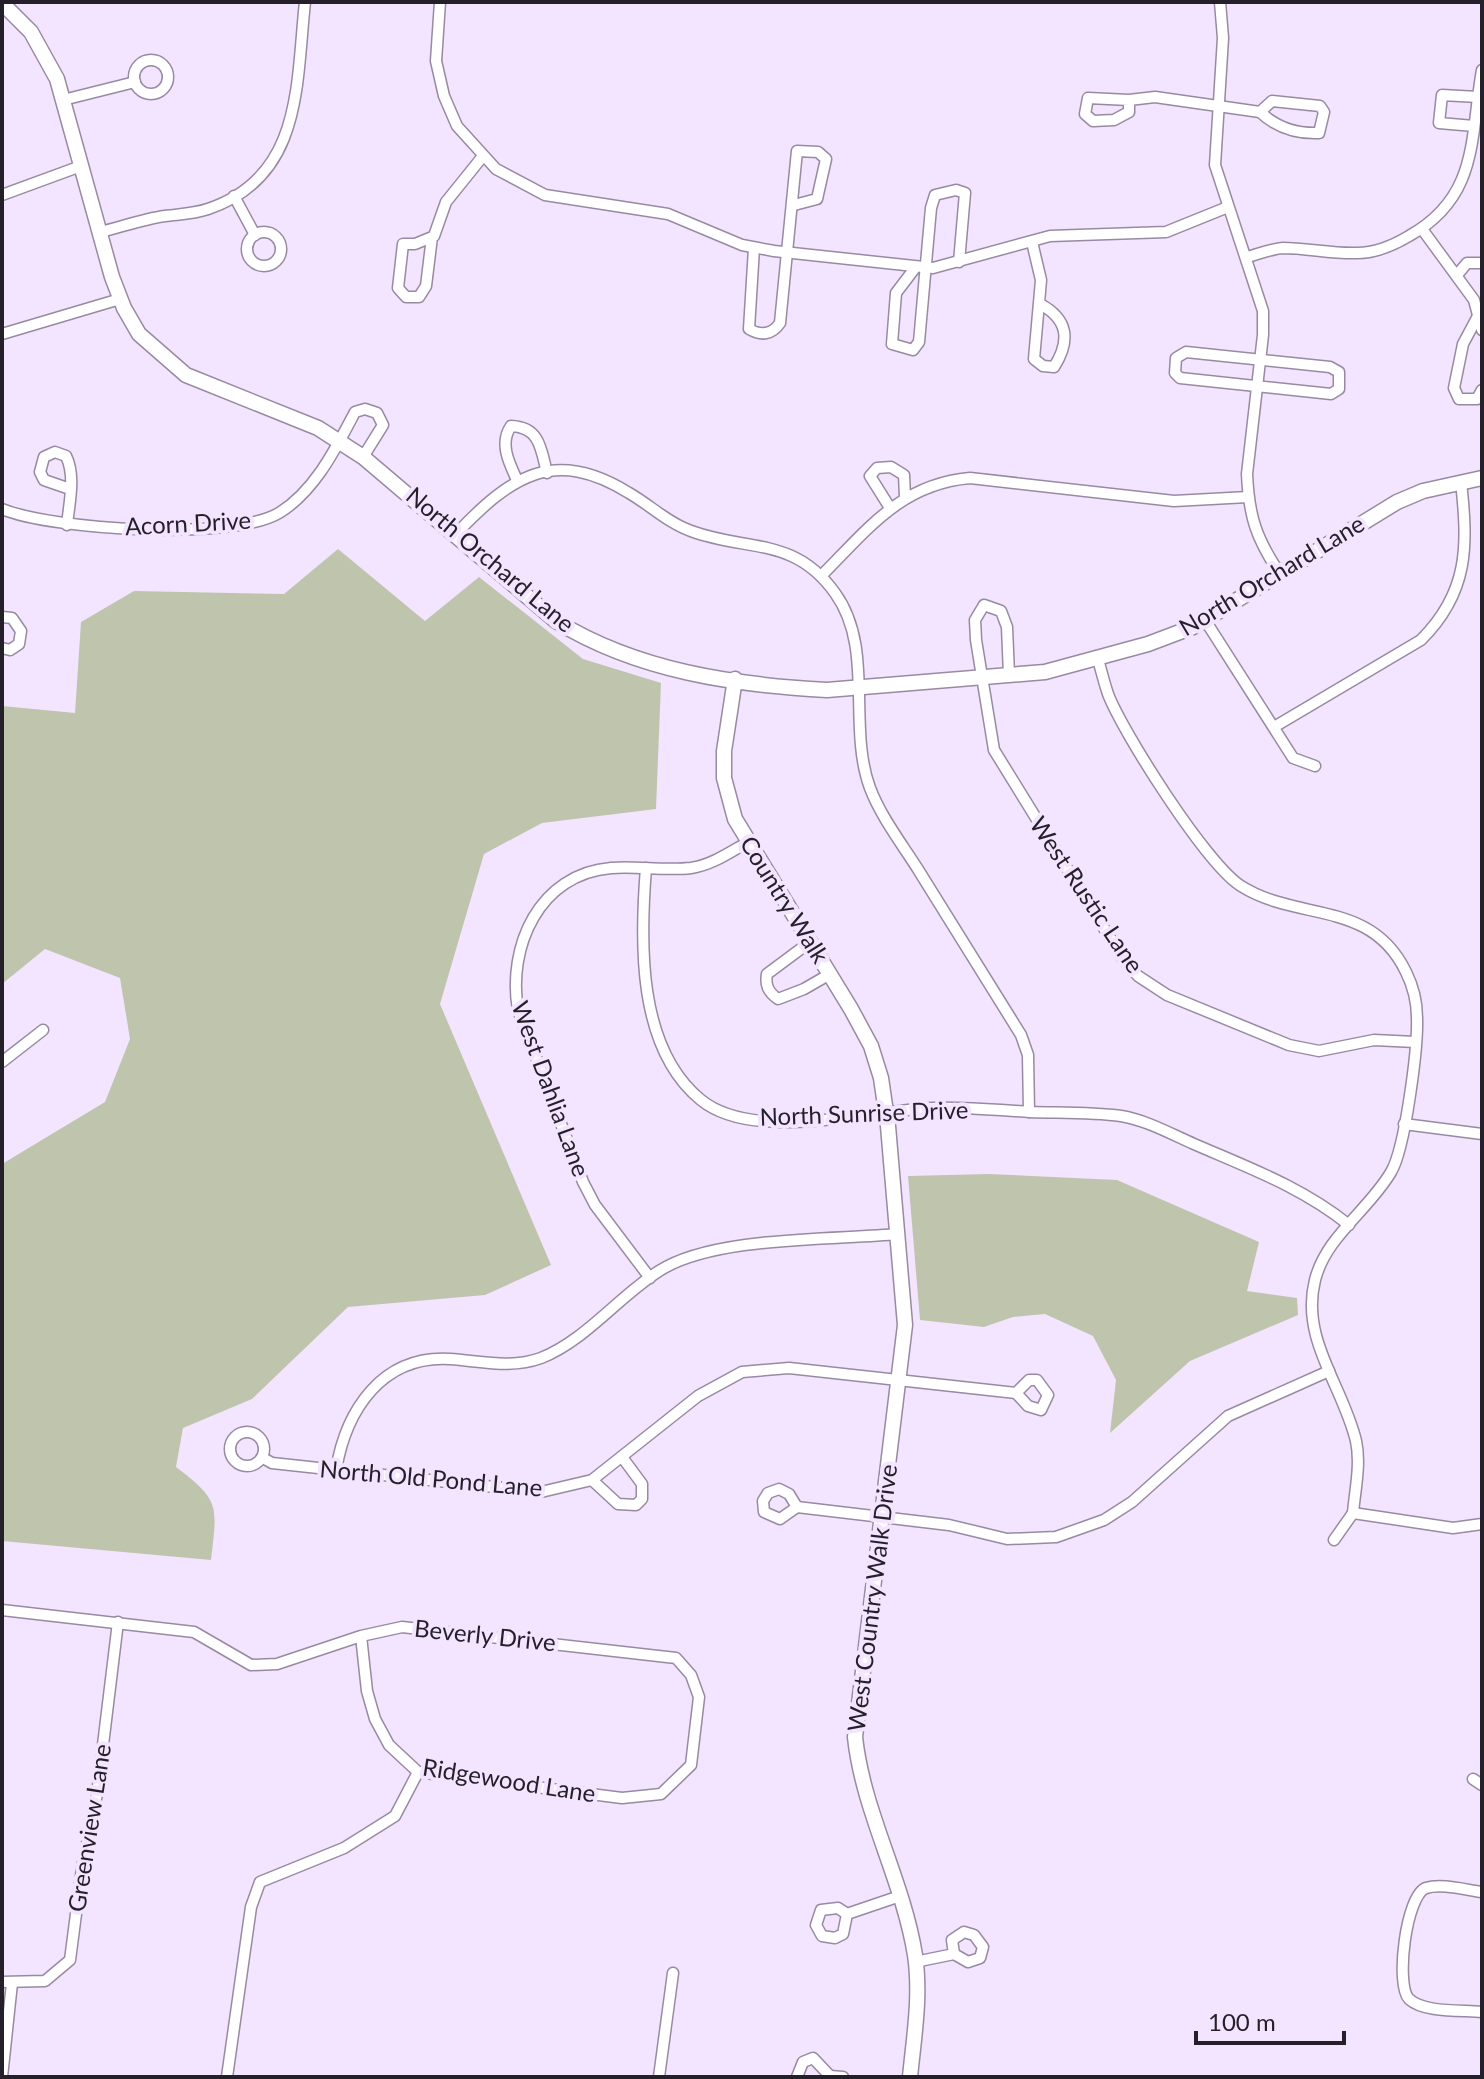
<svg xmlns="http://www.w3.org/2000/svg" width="1484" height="2079" viewBox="0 0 1484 2079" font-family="Lato,sans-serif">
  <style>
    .green { fill: #bfc5ad }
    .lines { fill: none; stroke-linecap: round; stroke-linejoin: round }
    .street-casing { stroke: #978aa1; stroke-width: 13 }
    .secondary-casing { stroke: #978aa1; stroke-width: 17 }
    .street { stroke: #fff; stroke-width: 10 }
    .secondary { stroke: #fff; stroke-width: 14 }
    .labels { text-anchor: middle; stroke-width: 8; stroke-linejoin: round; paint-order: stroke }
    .street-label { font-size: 24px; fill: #241f28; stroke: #f3e5ff }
  </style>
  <rect width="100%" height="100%" fill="#f3e5ff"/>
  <g class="green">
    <path d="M338,549L425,621L479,577L583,659L661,683L656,809L542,823L484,854L440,1004L551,1265L485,1295L348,1307L252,1399L183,1428L176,1467C221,1501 217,1506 211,1560L2,1541V1164L105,1102L130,1039L120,978L45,949L2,984V706L75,713L81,622L134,591L284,594Z"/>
    <path d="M989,1174L1117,1180L1259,1242L1247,1291L1297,1298L1298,1315L1190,1361L1110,1433L1116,1380L1093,1336L1045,1314L1013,1317L984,1327L920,1320L908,1176Z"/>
  </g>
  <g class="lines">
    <g class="street-casing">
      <g id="street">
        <path d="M440,2L436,61L444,96L457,126L496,169L545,195L668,214L742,245L774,251L933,268L1050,236L1166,232L1228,207"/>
        <path d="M1220,2L1223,38L1215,165L1263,311V335L1247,474C1249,517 1256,538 1280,574"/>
        <circle cx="151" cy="77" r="17"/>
        <path d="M63,100L135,82"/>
        <path d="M1129,100V112L1114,120L1093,121L1085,114L1088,98L1129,100L1155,97L1260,112"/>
        <path d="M1272,101L1320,106L1324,112L1319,133C1296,134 1277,128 1260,112Z"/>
        <path d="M1474,126L1439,123L1442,95L1478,97"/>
        <path d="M2,195L81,166"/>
        <path d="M234,196L255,235"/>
        <path d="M1422,229L1474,300L1482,330"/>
        <circle cx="264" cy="249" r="17"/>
        <path d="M100,232C121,227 143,219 165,216C180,214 193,214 208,209C303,177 296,84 305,2"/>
        <path d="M432,237L426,286L419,297H406L398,288L403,244H415L432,237L434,236L446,202L483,156"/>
        <path d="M1032,242L1041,280L1034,359L1043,366L1054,367C1071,340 1068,319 1040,304"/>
        <path d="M754,248L749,329C761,336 772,335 780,323L797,151L818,152L826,159L817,199L794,205"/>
        <path d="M1247,257C1258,254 1271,249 1283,248C1307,248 1332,254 1357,253C1375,253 1394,245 1409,236C1479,197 1470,138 1482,70"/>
        <path d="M915,268L896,293L892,344L913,350L919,342L931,208L935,195L956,190L965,193L959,262"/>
        <path d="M1457,275L1467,263H1482"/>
        <path d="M1479,314L1463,344L1454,388L1459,399H1477L1482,390"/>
        <path d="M2,334L120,299"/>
        <path d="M1186,352L1330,367L1339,372V389L1331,394L1180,378L1175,373L1176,358Z"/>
        <path d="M517,480C509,463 499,443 511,426C540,427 541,449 547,473"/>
        <path d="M890,508L870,476L877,468L891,467L904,475L905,497"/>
        <path d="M2,509C53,530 232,541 279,513C315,491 336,448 355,412L365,409L377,413L383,425L363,457"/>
        <path d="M67,525C69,504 76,476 66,456L55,452L44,457L40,472L44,480L70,489"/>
        <path d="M456,534C510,477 554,446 629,493C650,505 668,523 691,531C748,552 794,536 835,593C875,648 847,726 870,788C881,817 902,844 919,871C953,926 987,981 1021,1035L1028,1055L1029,1112"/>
        <path d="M822,575C868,529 901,484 970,478L1174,501L1248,497"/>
        <path d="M2,617L12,618L21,631L19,644L10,650L2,648"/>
        <path d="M1205,620L1293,758L1315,766"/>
        <path d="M1098,659C1101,670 1104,682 1108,694C1123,733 1207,865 1241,886C1298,922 1371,899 1406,972C1413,986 1417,1002 1417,1018C1418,1048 1405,1149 1391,1172C1369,1210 1326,1236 1315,1280C1300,1339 1343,1386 1356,1441C1361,1464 1355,1490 1353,1513"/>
        <path d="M1009,675L1007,627L1001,611L984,605L975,620L976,640L994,750L1123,959L1138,976L1167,995L1289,1045L1319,1051L1374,1040L1415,1042"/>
        <path d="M1274,727L1421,640C1469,592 1468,546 1461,482"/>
        <path d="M646,868C640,942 637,1048 701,1100C754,1143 869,1110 933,1108C965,1107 998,1110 1030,1112C1060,1113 1091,1112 1121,1116C1146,1120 1171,1134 1194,1144C1249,1168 1302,1187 1349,1225"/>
        <path d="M810,942L767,974C765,985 768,992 778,999L804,989L830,974"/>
        <path d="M2,1062L43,1030"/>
        <path d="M1404,1124L1482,1134"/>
        <path d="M650,1278L595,1205L583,1182L518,1010C507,947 539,874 611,868C637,866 665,871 691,868C712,865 730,852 748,842"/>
        <path d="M1029,1380H1037L1048,1395L1041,1410L1028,1406L1016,1393Z"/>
        <circle cx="247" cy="1449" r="17"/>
        <path d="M263,1458L272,1463L541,1492L592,1480L698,1396L742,1372L789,1368L1016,1393"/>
        <path d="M336,1470C346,1410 382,1355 450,1359C481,1361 511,1369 541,1358C586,1340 618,1297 659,1271C713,1236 832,1240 898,1234"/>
        <path d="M592,1480L618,1504L636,1505L642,1499V1484L622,1457"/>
        <path d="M779,1489L789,1494L797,1507L780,1519L764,1512L763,1501L768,1493Z"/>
        <path d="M797,1507L949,1525L1007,1539L1056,1537L1104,1520L1132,1502L1228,1416L1329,1371"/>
        <path d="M1353,1513L1453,1528L1482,1524"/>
        <path d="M1334,1540L1353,1513"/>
        <path d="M2,1610L194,1632L251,1665L277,1664L361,1636L402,1627L676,1658L691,1675L699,1697L691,1765L661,1794L622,1798L418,1772L389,1745L375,1719L367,1691L361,1636"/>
        <path d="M1473,1779L1482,1785"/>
        <path d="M1482,1892C1466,1890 1441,1883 1426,1888C1406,1895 1395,1985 1409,1999C1424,2013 1462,2010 1482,2012"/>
        <path d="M838,1908L847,1914L843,1934L835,1938L822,1936L816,1925L821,1910Z"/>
        <path d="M847,1914L900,1896"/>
        <path d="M964,1932L974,1935L983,1947L980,1958L968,1962L954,1954L952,1940Z"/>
        <path d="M915,1962L954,1954"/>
        <path d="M2,1982L45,1981L70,1960L82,1868L97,1794L118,1622"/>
        <path d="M830,2076L843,2077"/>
        <path d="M2,2077L12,1983"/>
        <path d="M227,2077L251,1907L260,1882L344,1848L395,1816L418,1772"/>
        <path d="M659,2077L673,1973"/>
        <path d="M797,2077L803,2062L813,2058L830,2076"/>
      </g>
    </g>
    <g class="secondary-casing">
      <g id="secondary">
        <path d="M2,3L31,32L57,79L112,277L124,308L139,334L186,375L318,428L363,457L556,621C637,671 734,685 827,690L1045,672L1148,644L1193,627L1397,502L1423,491L1482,478"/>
        <path d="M735,679L724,751V778L735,819L851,1009L871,1046L881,1078L888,1126L905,1325L855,1737C863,1812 903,1880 915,1955C921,1996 914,2036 910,2077"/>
      </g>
    </g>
    <use href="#street" class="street"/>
    <use href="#secondary" class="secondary"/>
  </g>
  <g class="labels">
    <g class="street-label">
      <text transform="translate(188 524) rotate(-3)" y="8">Acorn Drive</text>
      <text transform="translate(490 560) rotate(40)" y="8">North Orchard Lane</text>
      <text transform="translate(1272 576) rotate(-31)" y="8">North Orchard Lane</text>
      <text transform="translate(1086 895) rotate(56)" y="8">West Rustic Lane</text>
      <text transform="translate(784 900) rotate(58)" y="8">Country Walk</text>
      <text transform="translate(550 1089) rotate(70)" y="8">West Dahlia Lane</text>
      <text transform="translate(864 1114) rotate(-2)" y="8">North Sunrise Drive</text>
      <text transform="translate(431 1479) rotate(5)" y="8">North Old Pond Lane</text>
      <text transform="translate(873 1598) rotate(-83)" y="8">West Country Walk Drive</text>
      <text transform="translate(485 1636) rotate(6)" y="8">Beverly Drive</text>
      <text transform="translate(509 1781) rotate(9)" y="8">Ridgewood Lane</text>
      <text transform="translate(90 1828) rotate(-81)" y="8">Greenview Lane</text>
    </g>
  </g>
  <rect width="1484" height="2079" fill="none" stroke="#241f28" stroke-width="8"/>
  <path d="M1196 2031v12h148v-12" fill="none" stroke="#241f28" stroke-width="4"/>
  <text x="1208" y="2031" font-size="24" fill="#241f28" stroke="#f3e5ff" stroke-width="6" paint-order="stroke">100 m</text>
</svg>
